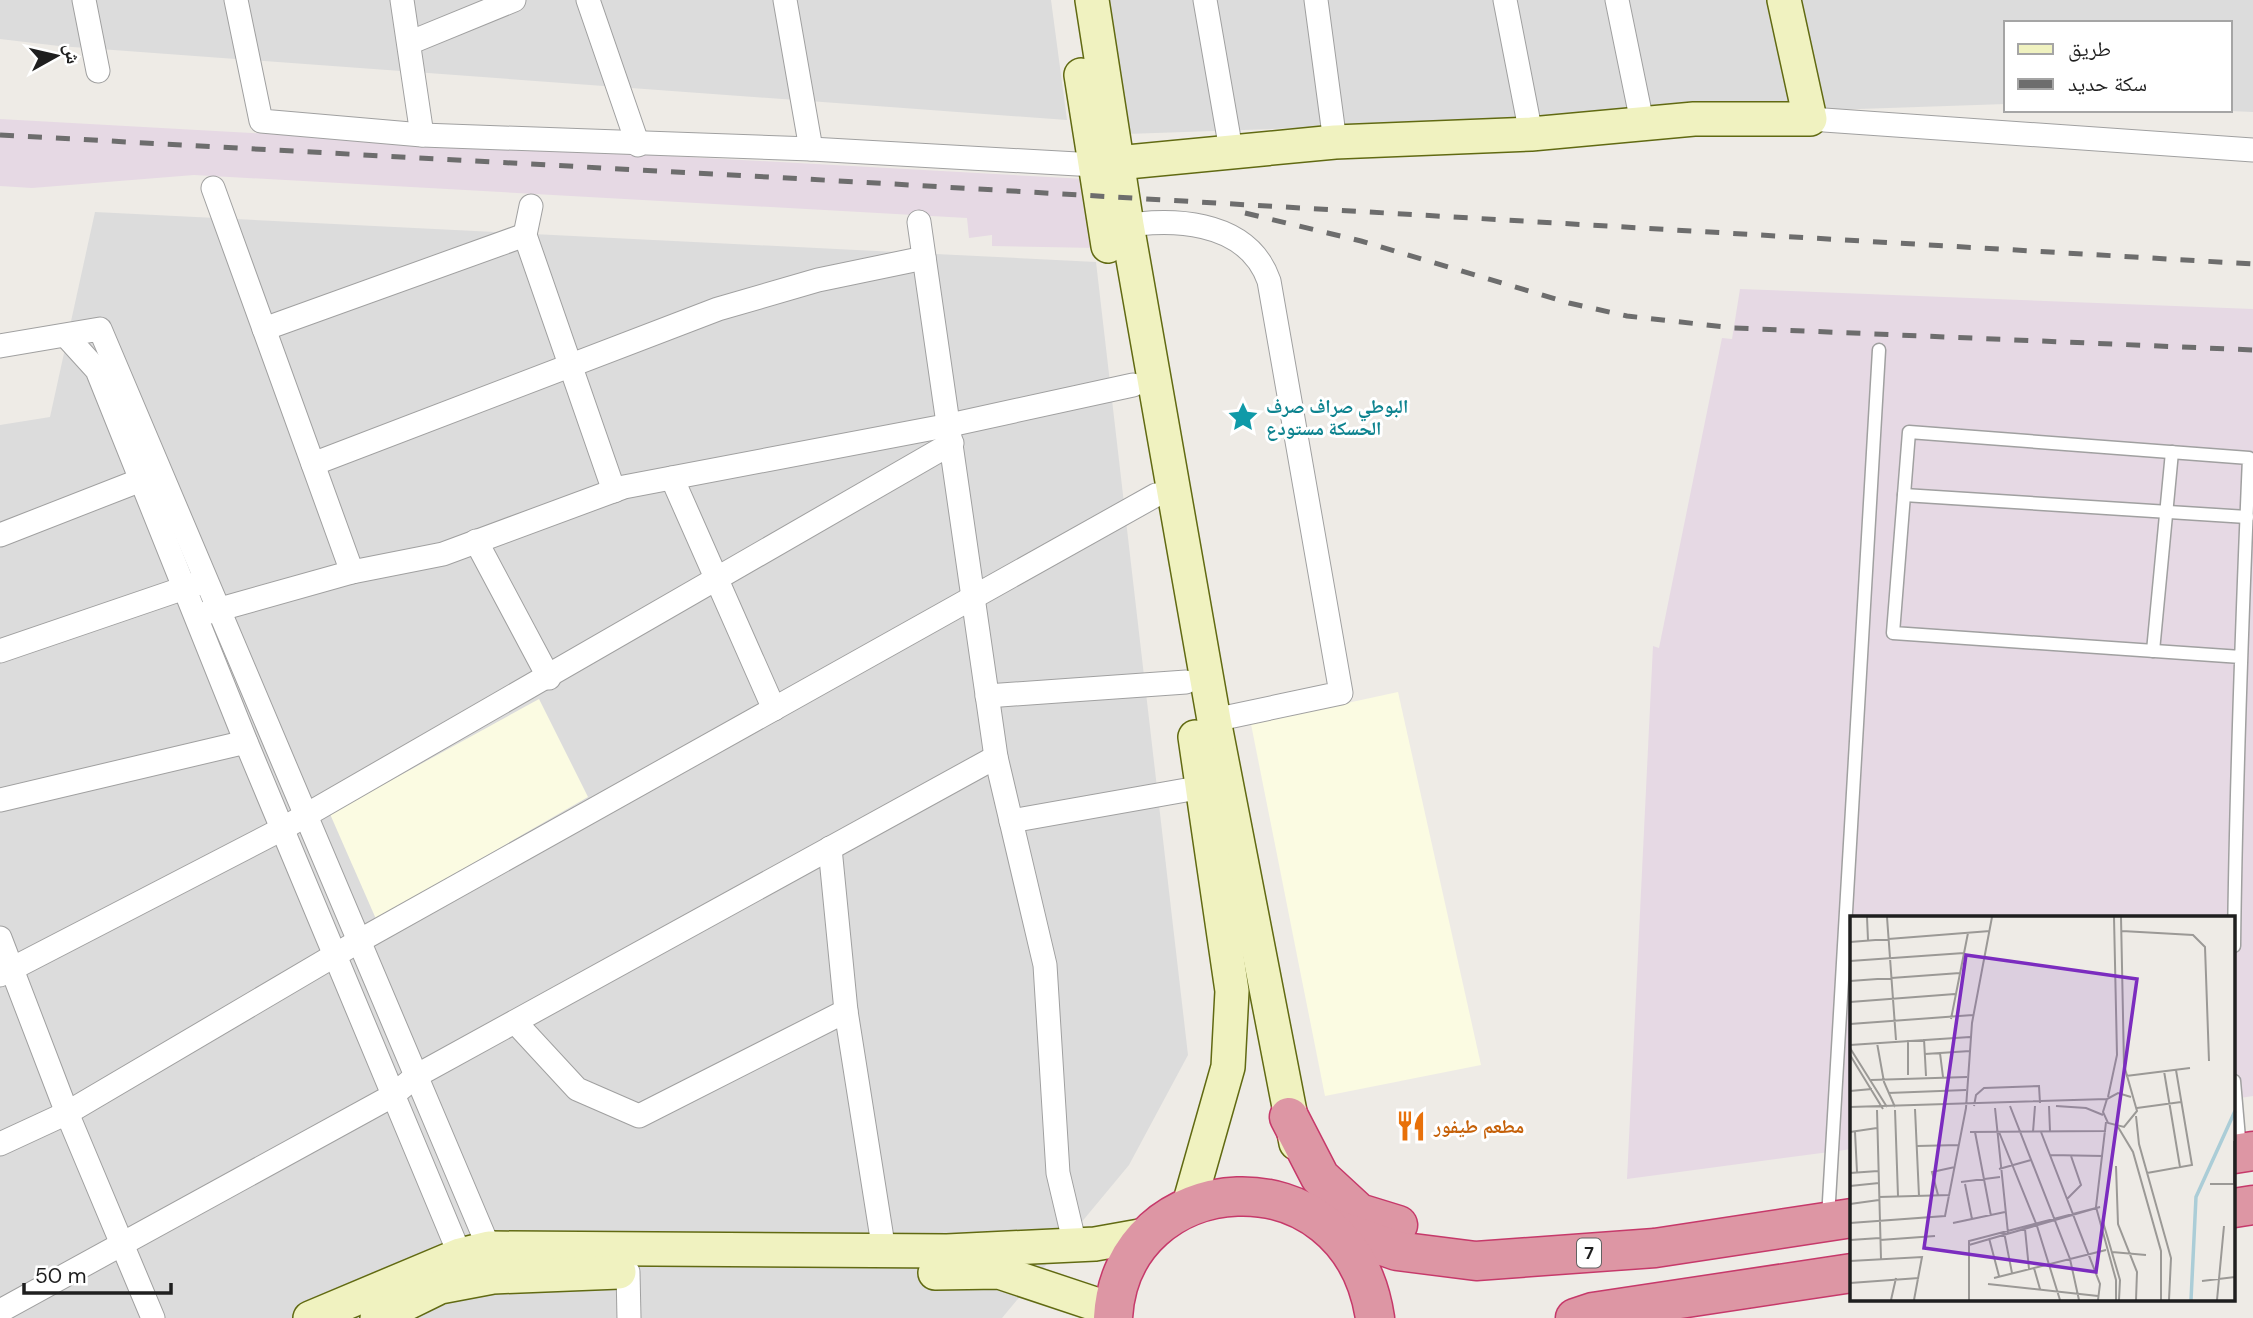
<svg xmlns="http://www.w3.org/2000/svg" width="2253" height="1318" viewBox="0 0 2253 1318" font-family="'DM Sans','Noto Naskh Arabic',sans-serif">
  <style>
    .residential { fill: #dcdcdc }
    .industrial { fill: #e6d9e4 }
    .education { fill: #fbfbe2 }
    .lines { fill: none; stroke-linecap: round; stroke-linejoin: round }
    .lane-casing { stroke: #a0a0a0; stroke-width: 15 }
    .street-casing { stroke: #a0a0a0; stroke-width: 25 }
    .secondary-casing { stroke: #616a12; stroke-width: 36 }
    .highway-casing { stroke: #c6396a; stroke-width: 41 }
    .lane { stroke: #fff; stroke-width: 12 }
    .street { stroke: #fff; stroke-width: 23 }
    .secondary { stroke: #f0f2c0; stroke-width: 33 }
    .highway { stroke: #dd96a4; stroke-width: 38 }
    .rail { stroke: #6d6d6d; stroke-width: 5; stroke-dasharray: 14 14; stroke-linecap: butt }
    .labels { text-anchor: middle; stroke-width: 6; stroke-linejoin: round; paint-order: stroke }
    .shield { fill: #fff; stroke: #626262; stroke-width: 2 }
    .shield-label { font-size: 18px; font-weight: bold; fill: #1f1f1f }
    .culture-label { font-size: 19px; font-weight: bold; fill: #0d838f; stroke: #fff; text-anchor: start }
    .food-label { font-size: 19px; font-weight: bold; fill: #c56008; stroke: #fff; text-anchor: start }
    .inset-river { fill: none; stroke: #abcdd7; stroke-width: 3.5 }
    .inset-road { fill: none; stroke: #9b9996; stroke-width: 2 }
    .view { fill: #7b2cbf; fill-opacity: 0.15; stroke: #7b2cbf; stroke-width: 3.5 }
    .inset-edge { fill: none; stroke: #1f1f1f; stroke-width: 3.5 }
  </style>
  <rect width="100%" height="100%" fill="#eeebe6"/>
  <g class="residential">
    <path d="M0,0H1051L1067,120L59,46L0,39Z"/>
    <path d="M1108,0H2253V112L2207,110H2230V23H2006V104L1126,134Z"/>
    <path d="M95,212L1096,262L1188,1055L1129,1165L1002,1318H0V425L50,417Z"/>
  </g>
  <g class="industrial">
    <path d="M0,119L1086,179L1098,248L992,246V235L969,238L967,218L194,175L32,188L0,186Z"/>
    <path d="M1740,289L2253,309V1096L2234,1099V917H1852V1149L1627,1179L1653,646L1659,648L1722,338L1732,339Z"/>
  </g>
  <g class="education">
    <path d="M1398,692L1481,1065L1325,1096L1251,724Z"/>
    <path d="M539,699L588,797L376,919L330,814Z"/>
  </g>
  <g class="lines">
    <g class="lane-casing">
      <g id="lane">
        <path d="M1904,495L2247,517"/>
        <path d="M2153,651L2172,452"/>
        <path d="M2234,946C2236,783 2242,621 2249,458L1909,432L1893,633L2241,657"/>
        <path d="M2234,1081L2240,1150"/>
        <path d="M1828,1218L1879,350"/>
      </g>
    </g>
    <g class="street-casing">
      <g id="street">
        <path d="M84,0L98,71"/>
        <path d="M236,0L261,121L422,135L811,149L1095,165"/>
        <path d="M402,0L422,135"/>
        <path d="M588,0L638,145"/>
        <path d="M785,0L811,149"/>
        <path d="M1205,0L1231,150"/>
        <path d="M1316,0L1335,142"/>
        <path d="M1505,0L1531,134"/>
        <path d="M1617,0L1642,122"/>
        <path d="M409,43L514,0"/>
        <path d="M1810,119L2253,150"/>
        <path d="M213,188L352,572"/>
        <path d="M531,206L525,235L614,491"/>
        <path d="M919,222L996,757L1045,965L1058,1173L1075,1245"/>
        <path d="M1113,228C1168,217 1247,218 1269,281L1341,693L1214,720"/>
        <path d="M264,329L525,235"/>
        <path d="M67,337L97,370L246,742L460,1255L471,1263"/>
        <path d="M0,346L100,329L489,1248L491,1262"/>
        <path d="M313,464L718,309L818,280L924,258"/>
        <path d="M672,478L774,709"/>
        <path d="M0,535L141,480"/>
        <path d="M476,541L549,678"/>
        <path d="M206,613L352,572L443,554L624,487L950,425L1133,385"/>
        <path d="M0,651L199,583"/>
        <path d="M987,696L1186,682"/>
        <path d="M0,800L246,742"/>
        <path d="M1011,821L1203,787"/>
        <path d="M830,848L846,1011L884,1251"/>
        <path d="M0,938L67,1113L153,1318"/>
        <path d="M0,975L282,829L952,443"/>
        <path d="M515,1022L577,1089L639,1116L846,1011"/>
        <path d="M0,1144L67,1113L359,941L1156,495"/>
        <path d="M628,1272L629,1318"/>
        <path d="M0,1311L392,1096L416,1076L996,757"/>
      </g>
    </g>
    <g class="secondary-casing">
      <g id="secondary">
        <path d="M1092,0L1127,225L1214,720L1296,1143"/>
        <path d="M1081,75L1108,246"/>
        <path d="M1096,165L1335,142L1531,134L1694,119H1810L1784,0"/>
        <path d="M1188,1208L1228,1067L1232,991L1195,737"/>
        <path d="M935,1273L999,1272L1113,1310"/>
        <path d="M310,1318L460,1255L489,1248L947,1251L1095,1244L1151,1234"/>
        <path d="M377,1318L440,1287L493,1277L619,1272"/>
      </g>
    </g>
    <g class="highway-casing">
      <g id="highway">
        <path d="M1289,1117L1320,1177L1359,1213L1398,1225"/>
        <path d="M2234,1154L2253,1151"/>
        <path d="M2234,1208L2253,1205"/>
        <path d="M1329,1227L1397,1251L1476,1261L1655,1248L1852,1218"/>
        <path d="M1113,1318C1121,1165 1349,1147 1375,1318"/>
        <path d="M1575,1318L1593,1312L1852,1273"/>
      </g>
    </g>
    <use href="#lane" class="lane"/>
    <use href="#street" class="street"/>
    <use href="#secondary" class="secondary"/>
    <use href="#highway" class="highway"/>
    <g class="rail">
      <path d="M0,135L859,182L2253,264"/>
      <path d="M1245,213L1361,241L1569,303L1627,316L1734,328L2253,350"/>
    </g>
  </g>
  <defs>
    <g id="sight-bare" transform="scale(2.415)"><path d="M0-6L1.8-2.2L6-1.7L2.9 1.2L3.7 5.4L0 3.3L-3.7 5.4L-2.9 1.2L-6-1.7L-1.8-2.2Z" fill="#0f9aa8" stroke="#fff" stroke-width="2.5" paint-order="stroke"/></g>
    <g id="restaurant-bare" transform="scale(2.415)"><path d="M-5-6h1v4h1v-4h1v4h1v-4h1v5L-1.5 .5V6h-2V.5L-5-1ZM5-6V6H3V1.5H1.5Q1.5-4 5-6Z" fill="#e8710a" stroke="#fff" stroke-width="2.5" paint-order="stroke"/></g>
  </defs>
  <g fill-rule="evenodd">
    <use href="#sight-bare" x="1243" y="417"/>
    <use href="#restaurant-bare" x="1411" y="1126"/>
  </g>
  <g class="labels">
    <rect class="shield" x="1577" y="1238.5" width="24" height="29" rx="5"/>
    <g class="shield-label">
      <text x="1589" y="1259">7</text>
    </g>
    <g class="culture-label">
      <text x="1266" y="413">البوطي صراف صرف<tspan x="1266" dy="22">الحسكة مستودع</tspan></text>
    </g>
    <g class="food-label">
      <text x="1434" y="1133">مطعم طيفور</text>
    </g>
  </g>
  <g transform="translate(1850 916)">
    <rect width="385" height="385" fill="#eeebe6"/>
    <path class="inset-river" d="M341,384L346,281L385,195"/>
    <path class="inset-road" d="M17,1L18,24M37,1L46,124M271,1L274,149L287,195L274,211L258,207L253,196L257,183L268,177L281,181M272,15L343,19L355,31L359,145M0,26L140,15M0,45L114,37M0,65L110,57M0,86L105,78M101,103L118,17M0,108L123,99M74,123L76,160M58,124V159M27,127L34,166L45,191M0,129L120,121M0,132L37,191M90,137L93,161M75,138L120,135M0,139L33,193M314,155L330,251M276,160L340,152M21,164L117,161M0,175L22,173M38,177L116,174M258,181L267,139L264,1M124,190L126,179L134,172L189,170L190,187M160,190L220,343L229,384M199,190L200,215M206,190L236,192L253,199M0,191L257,183M145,192L158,317M287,192L331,186M65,193L69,280M27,194L31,343M45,194L48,280M286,200L289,228L321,342L319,384M256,206L246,291L266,364V384M268,211L283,236L311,335V384M0,216L27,212M5,216L7,256M120,216L256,215M125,216L141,300M149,216L187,310L210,384M183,216L185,190M191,216L250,368L248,384M384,225V268M67,230L109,229M200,239L253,240M266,250L268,308L287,356L286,384M149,253L181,244M0,257L28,255M297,257L342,249L326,154M111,266L150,261M115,268L122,303M360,268H385M0,270L29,267M88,279L82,256L105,251M29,281L100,279M217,283L231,269L221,240M0,288L29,284M253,306L270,364L269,384M0,307L95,300L116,192L122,107L142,1M103,307L155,296M175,313L179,353M154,316L162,357M139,322L149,360M0,324L30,322M30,324L85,320M262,336L296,339M0,345L72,341L64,384M184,352L190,373M144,362L256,334M352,365L385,361M0,367L69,362M138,368L248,380M41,384L46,362M119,384V325L250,291L119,329M367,384L374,310"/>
    <path class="view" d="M116,39L287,63L246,356L74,332Z"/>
    <rect width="385" height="385" class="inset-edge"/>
  </g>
  <rect x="2004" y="21" width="228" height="91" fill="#ffffff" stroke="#a5a5a5" stroke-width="2"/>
  <rect x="2018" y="44" width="35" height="10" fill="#f0f2c0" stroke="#a5a5a5" stroke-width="2"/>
  <text x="2068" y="56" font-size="21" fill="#1f1f1f">طريق</text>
  <rect x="2018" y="79" width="35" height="10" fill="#6d6d6d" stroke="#a5a5a5" stroke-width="2"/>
  <text x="2068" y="91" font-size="21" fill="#1f1f1f">سكة حديد</text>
  <g transform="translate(56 56) rotate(82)" stroke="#ffffff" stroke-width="5" paint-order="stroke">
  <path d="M0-5L12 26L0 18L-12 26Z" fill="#1f1f1f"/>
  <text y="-10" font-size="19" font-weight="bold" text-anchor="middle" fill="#1f1f1f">ش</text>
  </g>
  <path d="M24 1283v10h147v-10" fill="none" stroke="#1f1f1f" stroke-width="3.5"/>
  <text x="35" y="1283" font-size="21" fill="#1f1f1f" stroke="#ffffff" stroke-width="5" paint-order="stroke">50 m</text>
</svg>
